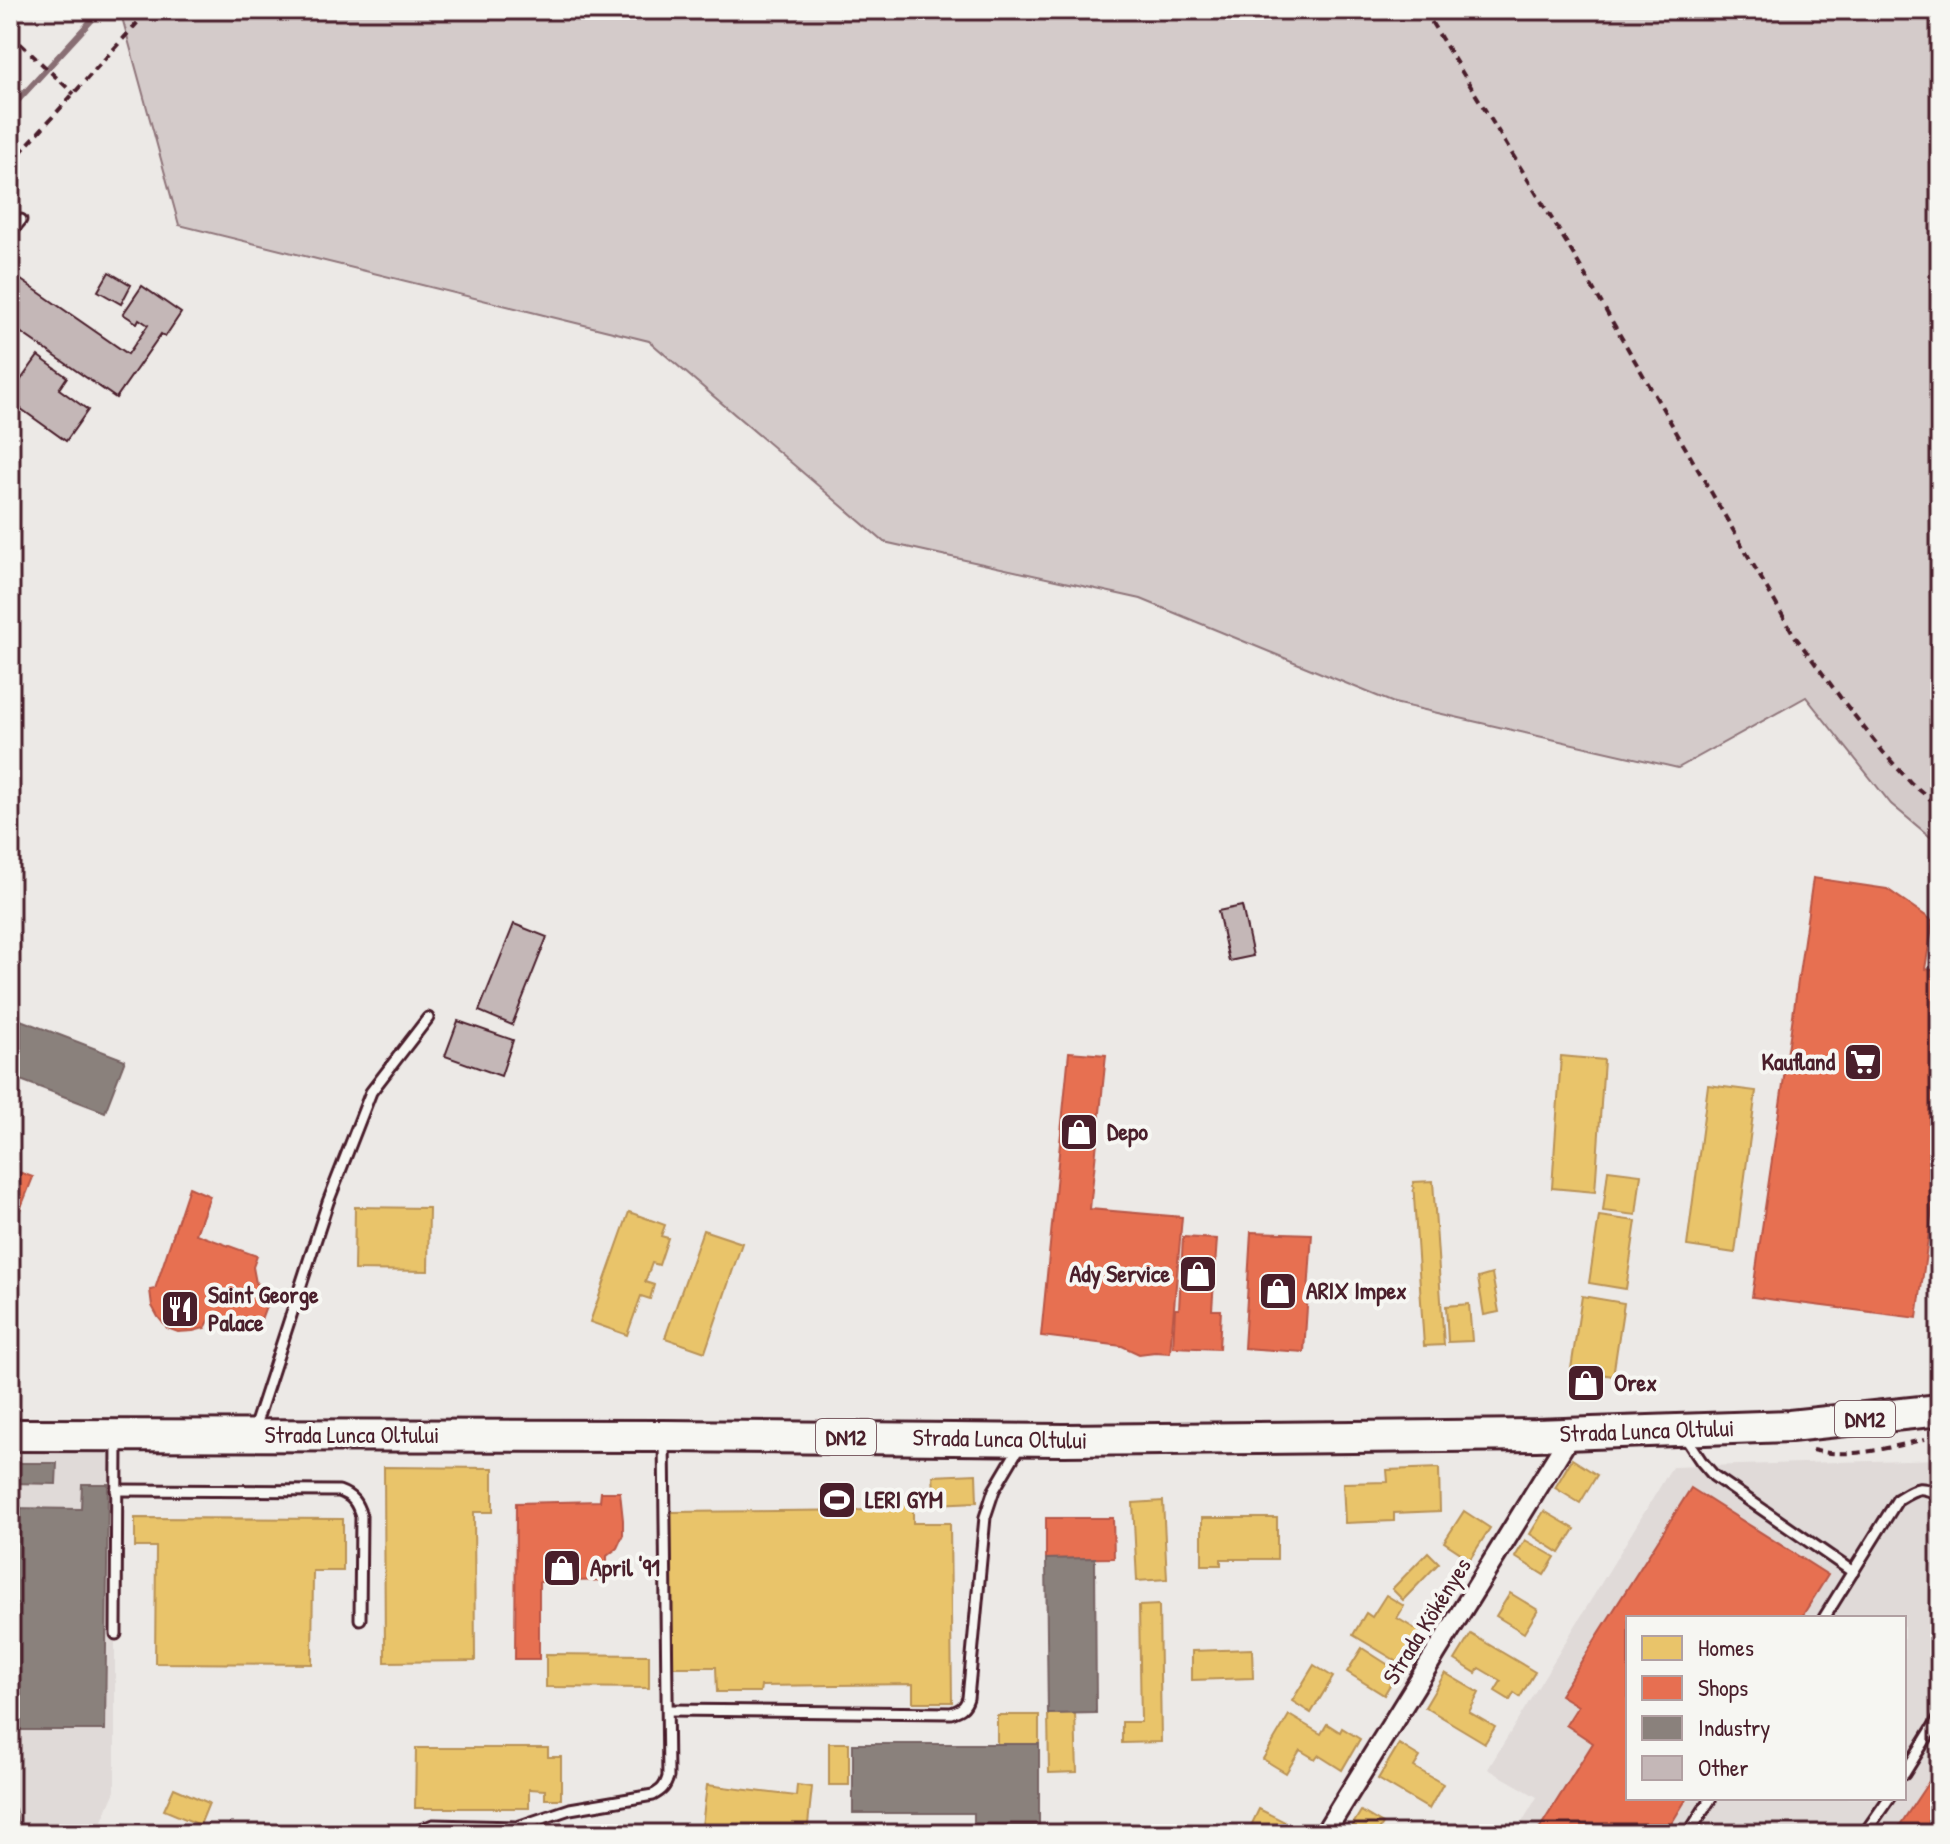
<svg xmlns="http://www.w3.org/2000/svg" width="1950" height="1844" viewBox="0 0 1950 1844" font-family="'Patrick Hand',sans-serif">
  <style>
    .built { fill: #e0dad8; fill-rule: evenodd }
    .green { fill: #d4cbca; stroke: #8f757a; stroke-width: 2 }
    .homes { fill: #e9c46a; stroke: #b99257; stroke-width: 2 }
    .shops { fill: #e76f51; stroke: #b85746; stroke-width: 2 }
    .industry { fill: #8a817c; stroke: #776464; stroke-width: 2 }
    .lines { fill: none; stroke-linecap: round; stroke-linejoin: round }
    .stream { stroke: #886e73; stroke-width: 6 }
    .building { fill: #c4b7b7; stroke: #4a1f2b; stroke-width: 2 }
    .lane-casing { stroke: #4a1f2b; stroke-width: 15 }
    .street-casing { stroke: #4a1f2b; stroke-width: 24 }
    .primary-casing { stroke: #4a1f2b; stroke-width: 36 }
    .path { stroke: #4a1f2b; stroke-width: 4; stroke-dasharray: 8 6; stroke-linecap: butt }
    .lane { stroke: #f6f6f2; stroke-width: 9 }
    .street { stroke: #f6f6f2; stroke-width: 18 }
    .primary { stroke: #f6f6f2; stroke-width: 30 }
    .labels { text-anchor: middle; stroke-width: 8; stroke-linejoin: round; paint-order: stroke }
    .shield { fill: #f6f6f2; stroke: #7e6067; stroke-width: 2 }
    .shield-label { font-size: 22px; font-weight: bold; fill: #4a1f2b }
    .poi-label { font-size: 24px; font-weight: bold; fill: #4a1f2b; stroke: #f6f6f2; text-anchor: start }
    .street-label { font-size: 24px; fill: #4a1f2b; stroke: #f6f6f2 }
  </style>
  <rect width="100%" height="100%" fill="#ece9e6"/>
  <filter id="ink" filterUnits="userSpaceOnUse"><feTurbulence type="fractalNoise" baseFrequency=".0125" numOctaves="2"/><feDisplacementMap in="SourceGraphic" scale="16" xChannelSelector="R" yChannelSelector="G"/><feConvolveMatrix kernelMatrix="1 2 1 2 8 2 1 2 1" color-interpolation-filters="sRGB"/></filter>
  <g filter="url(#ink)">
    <g class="built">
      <path d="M115,1449V1791L98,1830L62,1828L61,1834H10V1450Z"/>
      <path d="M1940,1459V1834H1515L1537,1797L1488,1769L1672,1467ZM1628,1618H1904V1798H1628Z"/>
    </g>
    <path class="green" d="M120,10H1925L1940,36V845L1891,804L1806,697L1678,768L1394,703L1141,599L884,542L649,341L179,225Z"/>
    <g class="homes">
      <path d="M1561,1056L1604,1060L1595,1192L1552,1188Z"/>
      <path d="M1708,1085L1756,1091L1735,1253L1687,1246Z"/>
      <path d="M1608,1170L1641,1174L1636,1215L1603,1211Z"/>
      <path d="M1433,1181L1444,1345L1424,1346L1413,1182Z"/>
      <path d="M355,1207L429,1208L428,1271L354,1270Z"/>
      <path d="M629,1212L665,1225L661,1236L668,1238L659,1265L652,1263L645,1282L654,1285L650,1299L641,1296L627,1335L590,1322Z"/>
      <path d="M1599,1216L1636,1221L1626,1289L1589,1283Z"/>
      <path d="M703,1230L742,1243L705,1352L665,1338Z"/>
      <path d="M1492,1274L1499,1312L1484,1315L1478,1278Z"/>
      <path d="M1582,1296L1624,1303L1613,1376L1571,1369Z"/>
      <path d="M1469,1304L1472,1341L1448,1342L1446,1306Z"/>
      <path d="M1572,1459L1597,1475L1580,1503L1555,1488Z"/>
      <path d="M384,1467L493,1468V1512H474L475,1661L385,1662Z"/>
      <path d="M1439,1468L1440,1511L1394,1513V1521L1345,1523L1343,1483L1388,1482L1387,1470Z"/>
      <path d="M976,1474L977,1502L935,1504L933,1476Z"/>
      <path d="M872,1500H913V1523H950L952,1702H913V1684L761,1686L760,1692H717L716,1667H672L671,1512L873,1510Z"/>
      <path d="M1163,1501L1167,1579L1137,1581L1133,1503Z"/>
      <path d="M1464,1511L1490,1528L1470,1559L1444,1542Z"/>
      <path d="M1544,1511L1575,1529L1560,1553L1530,1534Z"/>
      <path d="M135,1518L343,1519V1571H313L312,1664L155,1663L156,1547H135Z"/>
      <path d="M1202,1518H1277V1559H1221V1565H1202Z"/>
      <path d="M1525,1540L1555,1557L1544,1575L1515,1557Z"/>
      <path d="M1428,1552L1439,1563L1403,1600L1392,1589Z"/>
      <path d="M1510,1593L1538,1610L1524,1633L1496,1616Z"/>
      <path d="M1386,1595L1404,1606L1397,1618L1422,1633L1403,1665L1353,1635L1366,1613L1372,1617Z"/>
      <path d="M1159,1605L1161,1742L1122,1743V1722H1141L1139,1606Z"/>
      <path d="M1471,1634L1535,1672L1520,1697L1514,1693L1510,1700L1495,1691L1501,1681L1479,1668L1476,1673L1455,1660Z"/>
      <path d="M1362,1648L1398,1671L1384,1695L1347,1672Z"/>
      <path d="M1252,1649L1253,1678L1192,1680V1651Z"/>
      <path d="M546,1654L649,1655V1688L546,1687Z"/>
      <path d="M1314,1665L1333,1677L1311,1713L1292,1701Z"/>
      <path d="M1445,1673L1479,1693L1469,1712L1495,1727L1485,1743L1425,1707Z"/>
      <path d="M1075,1713L1077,1772L1049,1773L1048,1714Z"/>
      <rect x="997" y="1715" width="42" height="29"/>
      <path d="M1289,1715L1321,1734L1327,1724L1340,1732L1342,1728L1360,1739L1342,1770L1318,1755L1315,1759L1300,1750L1286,1773L1263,1759Z"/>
      <rect x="829" y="1743" width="20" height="42"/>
      <path d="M1399,1744L1420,1757L1414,1767L1443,1784L1429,1809L1378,1779Z"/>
      <path d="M416,1748H548V1757H561V1799H545V1790L529,1789V1808H415Z"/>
      <path d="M707,1785L796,1796L797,1785L812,1787L807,1834H701Z"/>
      <path d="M174,1788L209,1803L200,1825L164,1810Z"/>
      <path d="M1259,1809L1299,1829L1297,1834H1247Z"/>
      <path d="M1361,1811L1383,1824L1377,1834H1347Z"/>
    </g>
    <g class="shops">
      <path d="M1813,878L1887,889L1933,921L1925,969L1940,971V1153L1917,1318L1752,1297Z"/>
      <path d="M1069,1052L1106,1055L1090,1209L1182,1217L1170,1353L1155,1352L1139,1354L1122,1346L1041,1336Z"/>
      <path d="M10,1169L33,1177L10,1235Z"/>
      <path d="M189,1187L210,1196L196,1234L257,1256L253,1267L256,1283L272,1290L257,1330H228L233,1323L212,1316L205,1328L193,1331L178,1332L167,1328L158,1317L152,1306L150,1290L155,1289Z"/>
      <path d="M1251,1232L1312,1234L1304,1352L1244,1348Z"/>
      <path d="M1183,1237L1217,1239L1212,1310H1221L1219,1349L1173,1347L1175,1309H1179Z"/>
      <path d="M1691,1488L1828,1575L1801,1618H1628V1798H1687L1665,1834H1536L1593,1743L1566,1725L1578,1706L1560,1695Z"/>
      <path d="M601,1492H620L623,1520V1535L617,1548L607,1556V1580L539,1582V1659H515L516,1503L600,1501Z"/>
      <path d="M1046,1518H1113L1114,1558L1046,1559Z"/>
      <path d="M1940,1765V1834H1894Z"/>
    </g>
    <g class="industry">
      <path d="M10,1016L125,1060L105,1112L10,1076Z"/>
      <path d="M10,1463H57L56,1484L10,1483Z"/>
      <path d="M82,1484H108L105,1730H10V1508L81,1509Z"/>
      <path d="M1095,1558L1096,1713L1048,1714L1046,1559Z"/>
      <path d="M853,1744H1039V1834H974V1813H853Z"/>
      <path d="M15,1809L19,1834H10V1810Z"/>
    </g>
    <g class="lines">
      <path class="stream" d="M10,109L101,10"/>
    </g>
    <g class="building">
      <path d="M109,272L131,285L121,304L98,291Z"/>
      <path d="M11,273L128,354L148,325L139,319L137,323L123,314L142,286L181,313L165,337L161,334L116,398L10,325Z"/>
      <path d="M10,350L19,357L10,369Z"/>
      <path d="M38,356L67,377L59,389L88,410L66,441L10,401V395Z"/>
      <path d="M1242,906L1253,956L1229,961L1218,911Z"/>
      <path d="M514,924L547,937L512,1025L479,1011Z"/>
      <path d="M458,1021L513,1040L501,1076L445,1056Z"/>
    </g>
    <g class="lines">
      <g class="lane-casing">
        <g id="lane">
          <path d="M10,233L21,220"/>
          <path d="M253,1432L328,1202L371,1092L428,1018"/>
          <path d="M1685,1437L1701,1461L1714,1476L1853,1572"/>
          <path d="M116,1490L339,1491C353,1496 357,1503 361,1516L360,1619"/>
          <path d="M1824,1618L1898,1499C1916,1488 1921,1484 1940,1496"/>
          <path d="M116,1634L117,1439"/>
          <path d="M668,1710L951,1713C960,1710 965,1708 968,1698L985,1517L994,1490L1020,1446"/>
          <path d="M1904,1774L1940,1716"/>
          <path d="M416,1834L418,1831L433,1825L517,1827L570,1809L653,1795C662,1790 665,1787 668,1777L664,1439"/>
          <path d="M1688,1834L1711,1798"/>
          <path d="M1864,1834L1889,1798"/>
        </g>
      </g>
      <g class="street-casing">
        <path id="street" d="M1324,1834L1571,1434"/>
      </g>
      <g class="primary-casing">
        <path id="primary" d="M10,1435L664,1436L1064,1440L1536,1435L1790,1426L1940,1410"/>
      </g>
      <g class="path">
        <path d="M1424,10L1566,242L1794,635L1840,697L1883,752L1911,783L1940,807"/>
        <path d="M10,34L74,94"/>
        <path d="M10,164L149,10"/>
        <path d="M1812,1450C1849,1459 1889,1448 1925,1439"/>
      </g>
      <use href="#lane" class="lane"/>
      <use href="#street" class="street"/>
      <use href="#primary" class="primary"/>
    </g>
  </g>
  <defs>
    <g id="supermarket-square" transform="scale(2)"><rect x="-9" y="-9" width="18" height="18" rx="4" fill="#4a1f2b" stroke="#f6f6f2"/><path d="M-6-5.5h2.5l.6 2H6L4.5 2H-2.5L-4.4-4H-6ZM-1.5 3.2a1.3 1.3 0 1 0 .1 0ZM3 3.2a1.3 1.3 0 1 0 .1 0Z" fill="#fff"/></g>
    <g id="shop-square" transform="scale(2)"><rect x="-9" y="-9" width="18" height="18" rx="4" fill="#4a1f2b" stroke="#f6f6f2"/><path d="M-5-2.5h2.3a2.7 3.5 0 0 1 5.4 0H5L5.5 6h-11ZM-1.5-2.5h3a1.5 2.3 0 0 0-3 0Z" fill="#fff"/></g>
    <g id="restaurant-square" transform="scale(2)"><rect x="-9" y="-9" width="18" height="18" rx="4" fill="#4a1f2b" stroke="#f6f6f2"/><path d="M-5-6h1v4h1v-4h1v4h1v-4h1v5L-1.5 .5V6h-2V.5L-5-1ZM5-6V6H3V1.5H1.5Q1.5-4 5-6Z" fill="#fff"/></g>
    <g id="stadium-square" transform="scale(2)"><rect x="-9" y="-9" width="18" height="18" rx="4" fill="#4a1f2b" stroke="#f6f6f2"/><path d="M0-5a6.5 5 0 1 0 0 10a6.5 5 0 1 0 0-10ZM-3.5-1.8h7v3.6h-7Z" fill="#fff"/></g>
  </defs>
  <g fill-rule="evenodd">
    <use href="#supermarket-square" x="1863" y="1062"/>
    <use href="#shop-square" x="1079" y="1132"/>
    <use href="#shop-square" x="1198" y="1274"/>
    <use href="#shop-square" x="1278" y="1291"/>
    <use href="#restaurant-square" x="180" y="1309"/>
    <use href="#shop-square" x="1586" y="1383"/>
    <use href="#stadium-square" x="837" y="1500"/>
    <use href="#shop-square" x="562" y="1568"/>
  </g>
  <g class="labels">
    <g class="shield">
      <rect x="1835" y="1401" width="60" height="36" rx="6"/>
      <rect x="816" y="1419" width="60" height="36" rx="6"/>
    </g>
    <g class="shield-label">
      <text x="1865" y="1427">DN12</text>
      <text x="846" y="1445">DN12</text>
    </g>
    <g class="poi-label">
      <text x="1835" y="1070" text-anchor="end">Kaufland</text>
      <text x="1107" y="1140">Depo</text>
      <text x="1170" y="1282" text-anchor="end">Ady Service</text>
      <text x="1306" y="1299">ARIX Impex</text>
      <text x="208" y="1303">Saint George<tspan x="208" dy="28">Palace</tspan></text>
      <text x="1614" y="1391">Orex</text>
      <text x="865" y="1508">LERI GYM</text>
      <text x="590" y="1576">April '91</text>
    </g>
    <g class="street-label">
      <text transform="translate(1647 1431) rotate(-2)" y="8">Strada Lunca Oltului</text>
      <text x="352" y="1443">Strada Lunca Oltului</text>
      <text transform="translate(1000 1439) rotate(1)" y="8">Strada Lunca Oltului</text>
      <text transform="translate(1427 1621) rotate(-58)" y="8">Strada Kökényes</text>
    </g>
  </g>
  <rect width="1950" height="1844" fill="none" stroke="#f6f6f2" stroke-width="40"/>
  <rect x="20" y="20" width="1910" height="1804" fill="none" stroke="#4a1f2b" stroke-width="3" filter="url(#ink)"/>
  <rect x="1626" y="1616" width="280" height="184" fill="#f6f6f2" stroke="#b1a0a2" stroke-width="2"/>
  <rect x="1642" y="1636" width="40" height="24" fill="#e9c46a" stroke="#b1a0a2" stroke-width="2"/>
  <text x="1698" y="1656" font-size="24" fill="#4a1f2b">Homes</text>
  <rect x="1642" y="1676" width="40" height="24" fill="#e76f51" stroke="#b1a0a2" stroke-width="2"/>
  <text x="1698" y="1696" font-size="24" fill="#4a1f2b">Shops</text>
  <rect x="1642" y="1716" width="40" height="24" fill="#8a817c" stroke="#b1a0a2" stroke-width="2"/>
  <text x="1698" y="1736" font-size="24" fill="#4a1f2b">Industry</text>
  <rect x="1642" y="1756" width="40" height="24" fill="#c4b7b7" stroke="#b1a0a2" stroke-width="2"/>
  <text x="1698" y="1776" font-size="24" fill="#4a1f2b">Other</text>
</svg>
